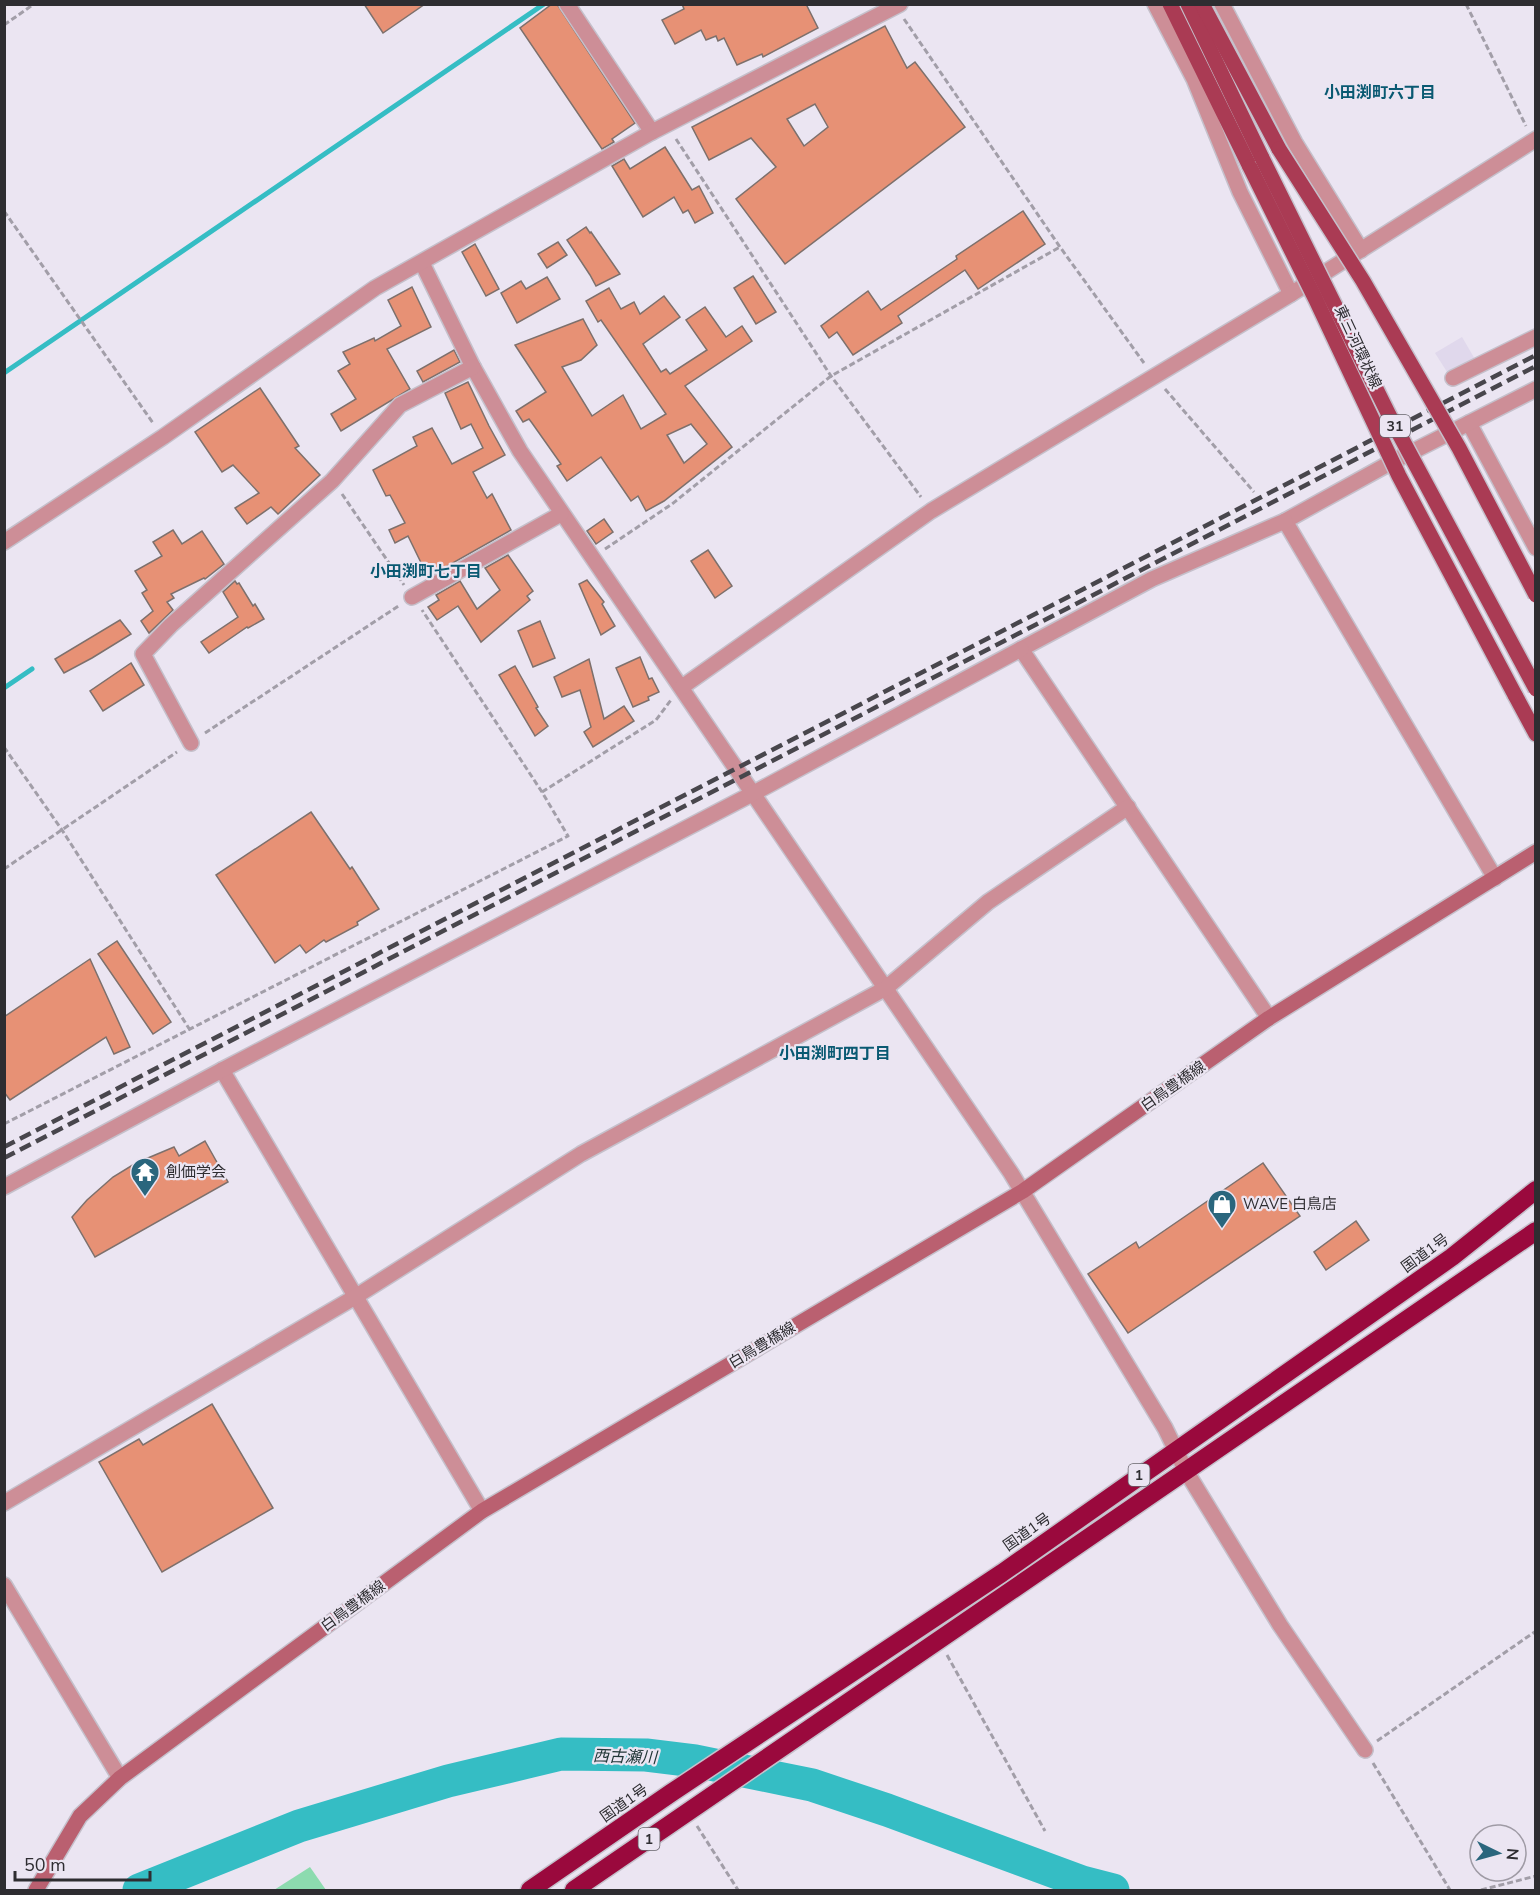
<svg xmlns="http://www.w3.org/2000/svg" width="1540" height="1895" viewBox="0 0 1540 1895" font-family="'Nunito Sans','Noto Sans JP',sans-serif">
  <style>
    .built { fill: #e0d8ec }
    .green { fill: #8cdbaf }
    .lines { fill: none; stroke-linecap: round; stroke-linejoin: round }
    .stream { stroke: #35bdc4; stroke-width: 5 }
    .river { stroke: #35bdc4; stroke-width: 33 }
    .building { fill: #e79175; stroke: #7d706c; stroke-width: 1.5; fill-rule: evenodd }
    .street-casing { stroke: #c5c0cb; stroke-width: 18 }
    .secondary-casing { stroke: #c5c0cb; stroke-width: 18 }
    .primary-casing { stroke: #c5c0cb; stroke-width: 18 }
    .highway-casing { stroke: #c5c0cb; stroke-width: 21 }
    .path { stroke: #a29ea8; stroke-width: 3; stroke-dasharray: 6 3; stroke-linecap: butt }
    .street { stroke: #cd8e97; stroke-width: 15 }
    .secondary { stroke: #ba6070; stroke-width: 15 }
    .primary { stroke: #aa3b54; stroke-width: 15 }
    .highway { stroke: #9a093d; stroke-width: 18 }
    .rail { stroke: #48464c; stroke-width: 4.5; stroke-dasharray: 12 6; stroke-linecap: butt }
    .primary-bridge-casing { stroke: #c5c0cb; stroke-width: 18; stroke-linecap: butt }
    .primary-bridge { stroke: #aa3b54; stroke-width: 15 }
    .labels { text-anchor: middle; stroke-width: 4.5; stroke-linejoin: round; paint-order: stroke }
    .shield { fill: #ebe5f2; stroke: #67646b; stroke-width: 1.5 }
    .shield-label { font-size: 14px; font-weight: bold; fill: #2e2d31 }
    .street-label { font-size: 15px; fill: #2e2d31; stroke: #ebe5f2 }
    .poi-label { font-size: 15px; fill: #2e2d31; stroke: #ebe5f2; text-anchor: start }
    .neighbourhood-label { font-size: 16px; font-weight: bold; fill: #095972; stroke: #ebe5f2 }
    .water-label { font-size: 16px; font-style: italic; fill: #203637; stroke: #ebe5f2 }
  </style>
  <rect width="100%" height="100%" fill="#ebe5f2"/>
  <path class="built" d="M1462,337L1476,361L1449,375L1435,353Z"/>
  <path class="green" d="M310,1867L326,1890H274Z"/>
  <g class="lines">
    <g class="stream">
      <path d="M4,373L544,4"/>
      <path d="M4,688L32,669"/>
    </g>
    <path class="river" d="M139,1890L299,1826L448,1781L561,1754L646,1755L695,1761L812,1785L887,1810L1082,1882L1113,1890"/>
  </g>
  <g class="building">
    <path d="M364,4H425L383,33Z"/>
    <path d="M552,4H557L635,123L612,139L614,142L602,149L520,28Z"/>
    <path d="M682,4H806L818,28L763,57L762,54L737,65L724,38L718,41L716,36L706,40L701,30L675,44L662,20L684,9Z"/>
    <path d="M885,26L907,68L915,62L965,127L785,264L736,199L776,167L751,138L709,160L692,127ZM815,104L828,127L804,146L787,119Z"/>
    <path d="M665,147L692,190L699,186L713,213L695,223L688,210L683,213L674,197L643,217L612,166L624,159L630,169Z"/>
    <path d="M1023,211L1045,244L978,289L965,270L898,316L902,323L853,355L837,332L829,338L821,326L868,291L881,310L957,259L956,256Z"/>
    <path d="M586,227L590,233L591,232L620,274L596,286L590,275L567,240Z"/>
    <path d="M558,242L567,255L547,268L538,254Z"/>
    <path d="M475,244L499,289L486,296L462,252Z"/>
    <path d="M753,276L776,312L756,324L734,288Z"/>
    <path d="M547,277L560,299L517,323L501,293L521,281L526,289Z"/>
    <path d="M412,287L431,327L387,349L410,389L341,431L331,414L356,399L338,371L350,364L343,352L374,338L375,341L401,326L388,300Z"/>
    <path d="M609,288L621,309L634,302L640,314L664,296L680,317L643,344L661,372L666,369L670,374L707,350L686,320L705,307L726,337L742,326L752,341L685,386L732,447L664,501L646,511L638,496L631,501L601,457L567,481L557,466L561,464L532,423L529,419L523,422L516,411L546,392L515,345L583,319L597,345L581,360L562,367L592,416L623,395L641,429L666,414L601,320L598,322L586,301ZM691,424L707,444L684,463L667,435Z"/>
    <path d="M454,350L460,362L423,382L417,371Z"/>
    <path d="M468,382L489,426L505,455L473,472L487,498L492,494L511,530L428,577L408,536L395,543L389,530L405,523L390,495L386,496L373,470L417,446L413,437L432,428L452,464L483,448L471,424L461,429L445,393Z"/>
    <path d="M260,388L299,446L295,448L320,475L278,514L271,507L247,524L235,508L259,493L233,465L222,472L195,432Z"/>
    <path d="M604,519L613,532L596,544L587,531Z"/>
    <path d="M173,530L182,544L202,531L224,564L205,579L204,578L171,594L174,598L167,602L173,610L149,633L141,621L153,611L142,593L147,590L135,571L162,556L153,542Z"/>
    <path d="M708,550L732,586L715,598L691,561Z"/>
    <path d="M508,555L533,591L527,596L530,600L481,642L458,606L437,620L428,607L439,600L436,595L460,581L477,609L500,590L485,568Z"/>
    <path d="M587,580L604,602L602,604L615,626L601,635L579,584Z"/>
    <path d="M235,581L237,584L239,583L253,606L255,604L264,619L248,628L247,627L209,653L201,642L238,617L223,592Z"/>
    <path d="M120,620L131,634L92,658L64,673L55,659Z"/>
    <path d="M540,621L555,658L533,667L518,631Z"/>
    <path d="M640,657L649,679L652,678L659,692L648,697L649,700L633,707L616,668Z"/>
    <path d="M589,659L604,719L624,706L634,721L593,747L584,732L591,727L580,690L562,697L554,677Z"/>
    <path d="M131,663L144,685L103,711L90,691Z"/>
    <path d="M515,666L538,707L536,708L548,726L535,736L499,675Z"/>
    <path d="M311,812L350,869L352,867L379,909L357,922L358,925L326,942L324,940L306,953L300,945L275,963L216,875Z"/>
    <path d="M117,941L171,1022L153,1034L98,954Z"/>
    <path d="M90,959L130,1047L114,1054L106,1037L10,1100L4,1092V1017Z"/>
    <path d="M205,1141L228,1182L95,1257L72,1217L87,1200L113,1177L136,1163L174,1147L179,1156Z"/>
    <path d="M1263,1163L1300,1216L1128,1333L1088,1274L1136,1242L1139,1248Z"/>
    <path d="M1356,1221L1369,1240L1326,1270L1314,1252Z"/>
    <path d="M212,1404L273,1508L162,1572L99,1462L139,1439L143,1445Z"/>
  </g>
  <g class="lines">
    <g class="street-casing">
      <g id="street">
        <path d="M567,4L652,132"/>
        <path d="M1155,4L1194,79L1240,192L1291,294"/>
        <path d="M1222,4L1295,143L1361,250"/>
        <path d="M422,263L473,367L520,451L1011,1173L1165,1428L1186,1471L1280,1625L1365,1750"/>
        <path d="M1453,378L1536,337"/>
        <path d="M1469,423L1536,548"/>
        <path d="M4,542L163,437L375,288L652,132L900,4"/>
        <path d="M412,597L561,514"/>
        <path d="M682,687L931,511L1291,294L1536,139"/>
        <path d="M191,743L143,654L171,625L332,481L400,405L473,367"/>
        <path d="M1495,878L1285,521L1390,463L1536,389"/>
        <path d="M1269,1018L1021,649L1152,579L1285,521"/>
        <path d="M222,1070L482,1511"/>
        <path d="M4,1187L222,1070L752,794L1021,649"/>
        <path d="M4,1503L355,1297L581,1154L886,988L988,902L1128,807"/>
        <path d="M4,1585L120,1778"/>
      </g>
    </g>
    <g class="secondary-casing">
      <path id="secondary" d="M36,1890L80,1816L120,1778L482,1511L1023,1191L1269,1018L1536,852"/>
    </g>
    <g class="primary-casing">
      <g id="primary">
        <path d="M1170,4L1250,167"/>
        <path d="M1188,4L1262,158"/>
        <path d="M1202,4L1279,149"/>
        <path d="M1515,695L1536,734"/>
      </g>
    </g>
    <g class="highway-casing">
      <g id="highway">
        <path d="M530,1890L671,1793L1002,1573L1452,1257L1536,1190"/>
        <path d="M574,1890L1536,1231"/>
      </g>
    </g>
    <g class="path">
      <path d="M1466,4L1526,126"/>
      <path d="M904,19L1060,247L1144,363"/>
      <path d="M4,25L34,4"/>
      <path d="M676,139L831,376L921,497"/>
      <path d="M4,211L153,423"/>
      <path d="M1165,389L1254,492"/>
      <path d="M342,494L404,585"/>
      <path d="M605,549L672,504L831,376L1060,247"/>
      <path d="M205,733L400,605"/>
      <path d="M4,747L62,830L190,1030"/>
      <path d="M542,792L656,720L671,700"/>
      <path d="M4,869L177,752"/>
      <path d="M4,1124L568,836L542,792L422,610"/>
      <path d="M947,1655L1045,1831"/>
      <path d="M1377,1741L1536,1631"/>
      <path d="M1373,1763L1450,1890"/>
      <path d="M697,1826L738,1890"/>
      <path d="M1481,1890L1536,1876"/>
    </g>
    <use href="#street" class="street"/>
    <use href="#secondary" class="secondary"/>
    <use href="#primary" class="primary"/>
    <use href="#highway" class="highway"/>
    <g class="rail">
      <path d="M4,1147L1536,355"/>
      <path d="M4,1158L1536,366"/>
    </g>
    <g class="primary-bridge-casing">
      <g id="primary-bridge">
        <path d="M1279,149L1363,281L1459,448L1536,595"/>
        <path d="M1262,158L1389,415L1536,689"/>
        <path d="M1250,167L1316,300L1399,476L1515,695"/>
      </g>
    </g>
    <use href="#primary-bridge" class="primary-bridge"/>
  </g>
  <defs>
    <g id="temple-pin" transform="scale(1.5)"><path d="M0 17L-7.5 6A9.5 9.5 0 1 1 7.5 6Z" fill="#2a667d" stroke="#ebe5f2"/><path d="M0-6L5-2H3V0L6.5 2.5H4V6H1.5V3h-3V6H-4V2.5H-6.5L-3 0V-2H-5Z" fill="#fff"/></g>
    <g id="shop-pin" transform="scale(1.5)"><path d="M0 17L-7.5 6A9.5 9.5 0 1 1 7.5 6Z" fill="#2a667d" stroke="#ebe5f2"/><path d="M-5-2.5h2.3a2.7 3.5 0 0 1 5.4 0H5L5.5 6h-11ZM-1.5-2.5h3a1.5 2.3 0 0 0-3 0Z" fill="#fff"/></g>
  </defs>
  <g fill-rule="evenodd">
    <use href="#temple-pin" x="145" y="1172"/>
    <use href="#shop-pin" x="1222" y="1204"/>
  </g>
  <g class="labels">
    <g class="shield">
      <rect x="1380" y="415" width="30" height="22" rx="4.5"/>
      <rect x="1128.5" y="1464" width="21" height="22" rx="4.5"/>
      <rect x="638.5" y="1828" width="21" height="22" rx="4.5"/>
    </g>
    <g class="shield-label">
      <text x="1395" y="431">31</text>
      <text x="1139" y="1480">1</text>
      <text x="649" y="1844">1</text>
    </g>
    <g class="street-label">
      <text transform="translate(1358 347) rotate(65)" y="5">東三河環状線</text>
      <text transform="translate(1173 1086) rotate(-35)" y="5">白鳥豊橋線</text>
      <text transform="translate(1425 1253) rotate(-36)" y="5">国道1号</text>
      <text transform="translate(762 1345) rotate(-31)" y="5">白鳥豊橋線</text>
      <text transform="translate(1027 1532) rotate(-35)" y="5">国道1号</text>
      <text transform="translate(353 1606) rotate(-36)" y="5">白鳥豊橋線</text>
      <text transform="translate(624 1803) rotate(-35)" y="5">国道1号</text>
    </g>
    <g class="poi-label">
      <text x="166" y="1177">創価学会</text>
      <text x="1243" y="1209">WAVE 白鳥店</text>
    </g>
    <g class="neighbourhood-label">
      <text x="1380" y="98">小田渕町六丁目</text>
      <text x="426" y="577">小田渕町七丁目</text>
      <text x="835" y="1059">小田渕町四丁目</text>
    </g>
    <g class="water-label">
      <text transform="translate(625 1756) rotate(2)" y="6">西古瀬川</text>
    </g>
  </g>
  <rect width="1540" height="1895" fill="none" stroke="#2e2d31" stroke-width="12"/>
  <g transform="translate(1498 1853) rotate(95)"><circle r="28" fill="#ebe5f2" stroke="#9f9ba5" stroke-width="1.5"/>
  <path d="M0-4.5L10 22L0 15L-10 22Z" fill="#2a667d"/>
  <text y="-9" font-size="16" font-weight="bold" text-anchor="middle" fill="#2e2d31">N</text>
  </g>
  <path d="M15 1871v9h135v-9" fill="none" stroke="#2e2d31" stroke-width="3"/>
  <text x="24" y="1871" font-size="18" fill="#2e2d31" stroke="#ebe5f2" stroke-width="4.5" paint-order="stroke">50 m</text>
</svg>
